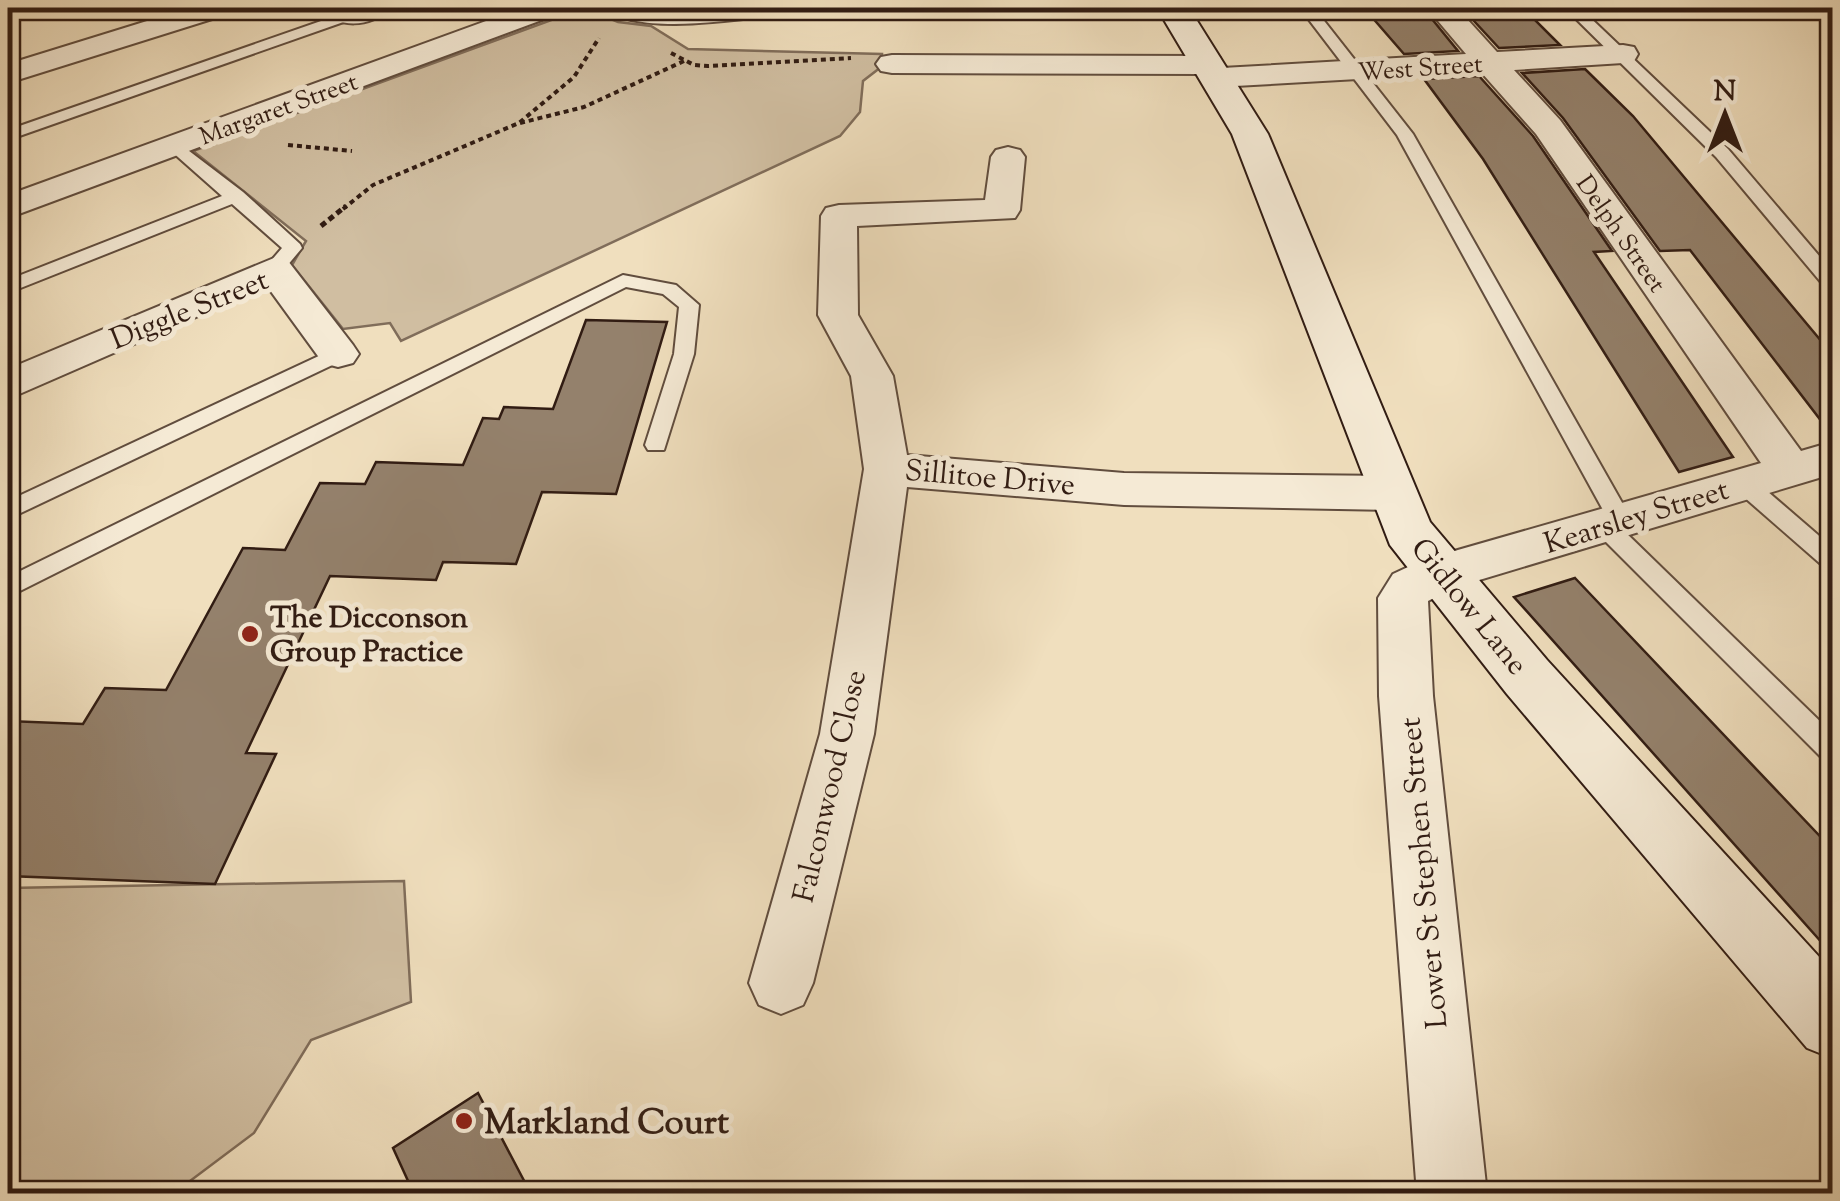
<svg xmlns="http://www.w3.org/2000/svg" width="1840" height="1201" viewBox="0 0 1840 1201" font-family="'Sorts Mill Goudy',serif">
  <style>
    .green { fill: #d0bea1; stroke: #806d5a; stroke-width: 2.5 }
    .building { fill: #94816c; stroke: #311c13; stroke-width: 2.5 }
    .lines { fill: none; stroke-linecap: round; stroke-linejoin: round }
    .lane-casing { stroke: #614d3e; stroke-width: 4 }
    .street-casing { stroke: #614d3e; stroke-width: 4 }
    .secondary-casing { stroke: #311c13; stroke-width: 4 }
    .path-far1 { stroke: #311c13; stroke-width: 4; stroke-dasharray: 5 4; stroke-linecap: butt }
    .path { stroke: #311c13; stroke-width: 5; stroke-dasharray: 6 4; stroke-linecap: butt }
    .lane { fill: #f5ead5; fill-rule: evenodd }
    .street { fill: #f5ead5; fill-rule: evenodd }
    .secondary { fill: #f5ead5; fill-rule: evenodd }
    .poi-dot { fill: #8f2418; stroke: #f5ead5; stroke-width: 4 }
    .labels { text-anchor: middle; stroke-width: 10; stroke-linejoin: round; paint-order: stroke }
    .far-street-label { font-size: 25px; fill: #311c13; stroke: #f5ead5 }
    .street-label { font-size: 30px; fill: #311c13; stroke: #f5ead5 }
    .poi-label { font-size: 30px; font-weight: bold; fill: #311c13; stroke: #f5ead5; text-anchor: start }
    .near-poi-label { font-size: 35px; font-weight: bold; fill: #311c13; stroke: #f5ead5; text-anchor: start }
  </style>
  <rect width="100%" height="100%" fill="#f0dfbe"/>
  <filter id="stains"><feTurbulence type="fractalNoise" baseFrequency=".002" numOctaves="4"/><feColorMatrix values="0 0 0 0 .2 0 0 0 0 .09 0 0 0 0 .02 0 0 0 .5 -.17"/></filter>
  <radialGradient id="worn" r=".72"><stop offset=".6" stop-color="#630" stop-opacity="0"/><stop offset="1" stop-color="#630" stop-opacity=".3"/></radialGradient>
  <g class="green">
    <path d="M584,8L618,22L651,26L688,49L882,54L881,67L863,81L860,112L840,136L401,341L390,323L343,329L292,265L306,241L193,151Z"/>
    <path d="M404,881L411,1002L311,1040L254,1133L174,1193H8V888Z"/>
  </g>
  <g class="building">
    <path d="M1364,8H1423L1458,51L1404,54Z"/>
    <path d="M1462,8H1523L1560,45L1499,48Z"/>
    <path d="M1585,69L1633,116L1832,354V435L1690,250L1660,251L1563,118L1522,73Z"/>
    <path d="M1479,76L1533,136L1612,251L1594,252L1733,457L1679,472L1483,159L1424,79Z"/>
    <path d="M586,320L667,322L616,494L542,492L516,564L443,562L436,580L330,576L246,753L276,754L215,884L8,876V721L83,724L105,688L166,690L243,548L285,550L320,483L365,484L376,462L463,465L483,418L499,419L504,407L553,409Z"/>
    <path d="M1575,578L1832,849V954L1514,597Z"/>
    <path d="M478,1093L531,1194H414L393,1148Z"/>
  </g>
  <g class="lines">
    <g class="lane-casing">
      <g id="lane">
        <path d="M29,8H50L8,22V14Z"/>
        <path d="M603,8L657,15L751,8H810L803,12C753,16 642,39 603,8Z"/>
        <path d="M1300,8H1314L1413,134L1633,522L1623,530L1832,733V762L1822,758L1597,533L1593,527L1597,521L1608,519L1397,135Z"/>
        <path d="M1565,8H1580L1728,149L1832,271V289L1825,287L1716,157Z"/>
        <path d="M347,12L354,16L352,19L8,140V130Z"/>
        <path d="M176,141L243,192L300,244L302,248L281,273H267L264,269L282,248L232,204L8,293V280L222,196L170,150L168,146Z"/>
        <path d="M623,275L676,285L699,305L694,354L664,450H648L645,445L674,354L679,307L663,294L626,287L8,597V577Z"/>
        <path d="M338,347L348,354L345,359L8,519V501Z"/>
        <path d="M1744,476L1752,478L1832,547V569L1823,566L1736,490L1733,484L1736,478Z"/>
      </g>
    </g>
    <g class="street-casing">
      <g id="street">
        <path d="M189,8H233L228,14L8,83V64Z"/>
        <path d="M319,8H389C372,28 336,29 319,8Z"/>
        <path d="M522,8H563L558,14L8,218V195Z"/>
        <path d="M1427,8H1457L1497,52L1623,45L1634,47L1638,54L1634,61L1623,63L1514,70L1560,120L1801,451L1832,442V474L1456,587L1428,601L1433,696L1487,1194H1417L1379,696L1378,598L1393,574L1423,560L1761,463L1536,134L1481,72L1217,87L1206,85L1201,78L1204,74L892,73L881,71L876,64L881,57L892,55L1209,56L1220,58L1222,68L1466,54Z"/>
        <path d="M1008,147L1020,150L1025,157L1020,210L1015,218L857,226L858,315L893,376L907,455L1124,473L1392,476L1408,481L1415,493L1408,505L1392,510L1124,505L907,487L874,734L813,983L803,1005L781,1014L759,1005L749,983L820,734L864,469L851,376L818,315L821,216L826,208L839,205L985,200L991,157L996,150Z"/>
        <path d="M274,258L288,261L353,345L359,354L353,363L338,367L323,363L267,286L8,399V369Z"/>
      </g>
    </g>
    <g class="secondary-casing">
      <path id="secondary" d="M1157,8H1189L1268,134L1430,522L1547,660L1832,971V1058L1807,1048L1507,694L1390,545L1232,134Z"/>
    </g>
    <g class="path-far1">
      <path d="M671,53L694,65L708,66L851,58"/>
      <path d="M520,123L584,107L684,61"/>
      <path d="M288,145L352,151"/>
      <path d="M343,209L373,185L519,123L574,77L599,38"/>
    </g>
    <path class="path" d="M321,226L346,206"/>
    <use href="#lane" class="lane"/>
    <use href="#street" class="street"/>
    <use href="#secondary" class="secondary"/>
  </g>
  <g class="poi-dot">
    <circle cx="250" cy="634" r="10"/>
    <circle cx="464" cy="1121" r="10"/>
  </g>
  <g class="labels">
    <g class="far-street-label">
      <text transform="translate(1420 67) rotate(-4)" y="9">West Street</text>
      <text transform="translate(278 108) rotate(-20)" y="9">Margaret Street</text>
      <text transform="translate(1622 233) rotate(55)" y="9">Delph Street</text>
    </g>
    <g class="street-label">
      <text transform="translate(189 309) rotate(-22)" y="10">Diggle Street</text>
      <text transform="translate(990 477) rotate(5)" y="10">Sillitoe Drive</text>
      <text transform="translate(1636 516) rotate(-17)" y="10">Kearsley Street</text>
      <text transform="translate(1470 606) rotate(51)" y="10">Gidlow Lane</text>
      <text transform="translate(829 786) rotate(-77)" y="10">Falconwood Close</text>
      <text transform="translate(1423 873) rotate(-95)" y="10">Lower St Stephen Street</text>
    </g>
    <g class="poi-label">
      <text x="270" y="627">The Dicconson<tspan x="270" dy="34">Group Practice</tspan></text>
    </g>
    <g class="near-poi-label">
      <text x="484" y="1133">Markland Court</text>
    </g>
  </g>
  <rect width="1840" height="1201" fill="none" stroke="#f0dfbe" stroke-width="40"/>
  <rect x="10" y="10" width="1820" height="1181" fill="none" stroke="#311c13" stroke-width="5"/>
  <rect x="20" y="20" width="1800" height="1161" fill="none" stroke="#311c13" stroke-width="2.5"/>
  <g transform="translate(1725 115)" stroke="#f5ead5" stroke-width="8" paint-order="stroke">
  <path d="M0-8L18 38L0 25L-18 38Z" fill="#311c13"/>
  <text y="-15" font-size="28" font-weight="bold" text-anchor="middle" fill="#311c13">N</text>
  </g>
  <rect width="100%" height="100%" filter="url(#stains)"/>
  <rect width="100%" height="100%" fill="url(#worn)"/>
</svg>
